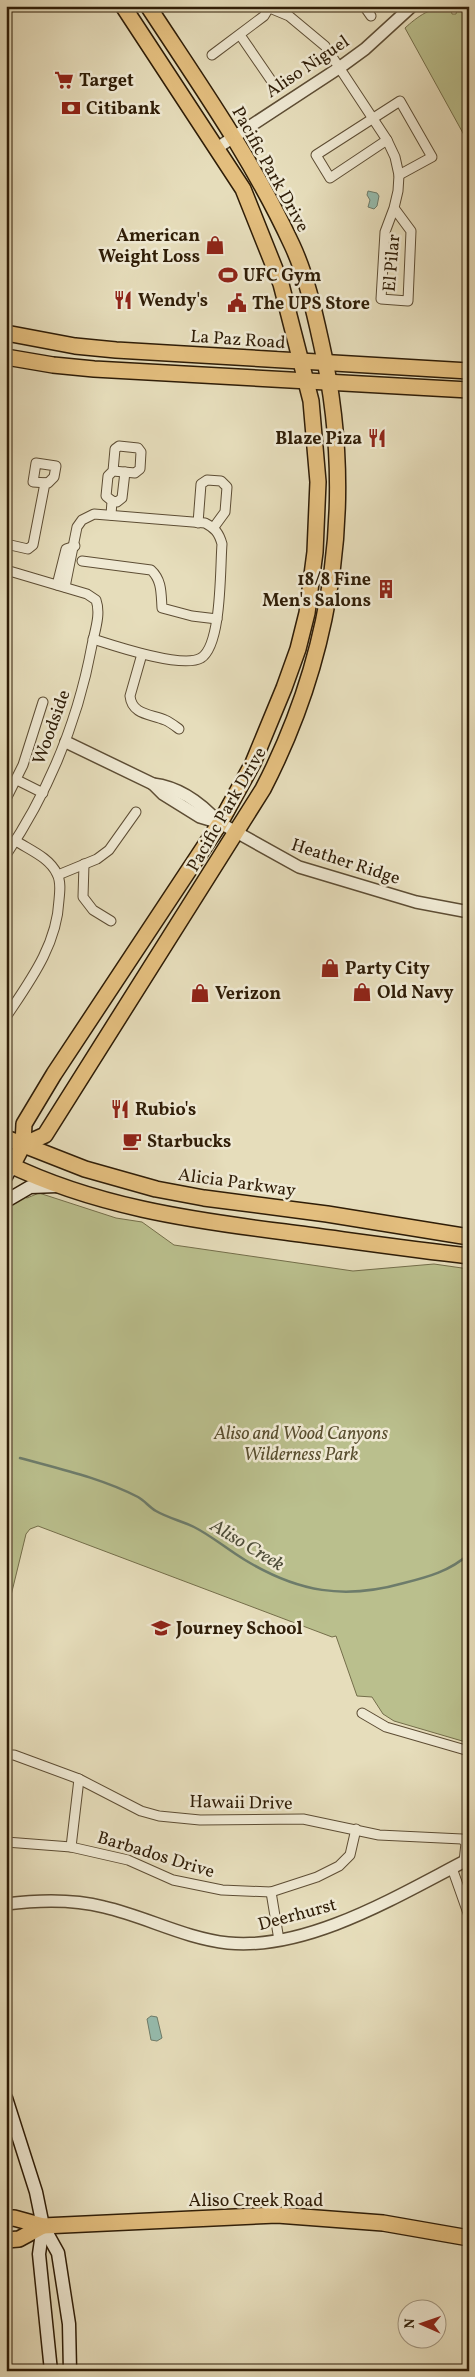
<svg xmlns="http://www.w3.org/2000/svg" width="475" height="2377" viewBox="0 0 475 2377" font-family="Vollkorn,serif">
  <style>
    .green { fill: #babf8d; stroke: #746e4a }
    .water { fill: #96bcae; stroke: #6d7c6b }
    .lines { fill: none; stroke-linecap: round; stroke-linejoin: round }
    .stream { stroke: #6d7c6b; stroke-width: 2.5 }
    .minor-casing { stroke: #5d4d34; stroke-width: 11 }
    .tertiary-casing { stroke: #5d4d34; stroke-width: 14 }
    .secondary-casing { stroke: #2f1d07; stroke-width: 15 }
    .primary-casing { stroke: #2f1d07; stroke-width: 18 }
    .minor { stroke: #efe9d3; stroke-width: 9 }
    .tertiary { stroke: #efe9d3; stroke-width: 11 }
    .secondary { stroke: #efe9d3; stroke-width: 12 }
    .primary { stroke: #e3be7e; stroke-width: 15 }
    .labels { text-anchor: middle; stroke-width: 5; stroke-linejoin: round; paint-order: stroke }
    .street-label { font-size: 18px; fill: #2f1d07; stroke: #efe9d3 }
    .poi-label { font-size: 18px; font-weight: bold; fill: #2f1d07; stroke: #efe9d3; text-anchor: start }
    .park-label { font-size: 18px; font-style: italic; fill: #594e2f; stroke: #efe9d3 }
    .water-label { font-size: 19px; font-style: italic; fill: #4e4d39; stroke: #efe9d3 }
  </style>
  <rect width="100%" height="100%" fill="#e6ddbb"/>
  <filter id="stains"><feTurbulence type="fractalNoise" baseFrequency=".004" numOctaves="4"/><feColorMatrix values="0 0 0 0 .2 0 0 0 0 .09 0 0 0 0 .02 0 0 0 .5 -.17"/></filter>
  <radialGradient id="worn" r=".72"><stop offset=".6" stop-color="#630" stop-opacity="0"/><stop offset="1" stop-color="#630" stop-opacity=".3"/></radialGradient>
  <g class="green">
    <path d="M458,6H469V144L405,28C416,18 434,3 451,10L452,14H456Z"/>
    <path d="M6,1189L27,1198L39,1193L116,1218L142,1222L174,1245L353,1271L434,1264L469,1269V1743L394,1721L383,1714L372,1697L357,1696L336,1636L332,1637L38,1526L30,1529L26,1534L6,1616Z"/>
  </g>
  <g class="water">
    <path d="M368,191L377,193L379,196L377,206L374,209L368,207L370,200L367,195Z"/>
    <path d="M151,2016L157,2017L162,2038L157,2041L151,2040L147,2019Z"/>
  </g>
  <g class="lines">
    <path class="stream" d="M20,1458C60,1469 101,1478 138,1497C145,1501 149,1507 156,1511C168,1518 182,1521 194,1527C212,1536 228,1550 245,1560C298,1592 344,1600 404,1583C428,1577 450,1571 469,1554"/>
    <g class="minor-casing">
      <g id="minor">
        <path d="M265,6L289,16L325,46L387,140L395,157L399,175L398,191L394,208L385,232L381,299L408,301L411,231L394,208"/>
        <path d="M364,6L371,16"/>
        <path d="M240,35L275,86"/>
        <path d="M212,55L264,16L270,6"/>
        <path d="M387,140L330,178L316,155L400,101L432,157L399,175"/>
        <path d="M36,463L56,466L54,477L48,483L33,482Z"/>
        <path d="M112,501L117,502L122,498L125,472"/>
        <path d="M111,515L112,501L106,496L108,476L113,471L115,449L119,446L138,448L141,452L140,469L135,473L113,471"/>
        <path d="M198,523L201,484L207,480L221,481L227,487L225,512L214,527"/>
        <path d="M6,544L28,549L33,545L45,483"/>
        <path d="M82,561L151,570C162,580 161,593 162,608L192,616L217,619"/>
        <path d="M6,570L87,594L96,600C101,614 95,630 92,645C78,721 49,791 6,855"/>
        <path d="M57,585L66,549L75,546"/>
        <path d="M65,587L77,527L82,520L94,514L205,523C215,528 219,533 222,544C220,568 222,645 201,658C182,669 115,646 93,639"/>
        <path d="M142,654L130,696C132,715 151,714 165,720C170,722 175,726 179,729"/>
        <path d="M17,780L43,793"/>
        <path d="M6,799L23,765L43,702"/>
        <path d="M84,864L83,897L93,910L111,921"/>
        <path d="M58,875L97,859L109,850L136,812"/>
        <path d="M6,1017C30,981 57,945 59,900C60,891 61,881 57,874C50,858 30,850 16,841"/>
        <path d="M362,1713L386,1727L469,1751"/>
        <path d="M6,1755H14L79,1779L141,1811L159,1816L200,1820L303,1819L379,1835L462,1839L466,1843L464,1862"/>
        <path d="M6,1842L71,1847L128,1860L173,1880L222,1890L271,1892L317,1877L339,1866L350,1855L356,1829"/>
        <path d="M71,1847L79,1779"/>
        <path d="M452,1868L469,1916"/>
        <path d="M271,1892L279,1940"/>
      </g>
    </g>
    <g class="tertiary-casing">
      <g id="tertiary">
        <path d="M217,148L339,68L365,49L412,6"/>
        <path d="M66,742L153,784C179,787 202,804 219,823"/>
        <path d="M153,784L163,794L200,817L220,823L299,867L416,902L469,912"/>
        <path d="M6,1904C38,1900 73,1899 104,1907C147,1917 184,1938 228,1943C308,1951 399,1895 469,1859"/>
      </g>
    </g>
    <g class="secondary-casing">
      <g id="secondary">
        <path d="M6,1177L12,1166"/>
        <path d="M6,1201L30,1187L57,1186"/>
        <path d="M6,2098L36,2192L43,2226L58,2253L69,2324L70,2371"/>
        <path d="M43,2226L39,2254L51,2371"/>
      </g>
    </g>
    <g class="primary-casing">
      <g id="primary">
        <path d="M6,333L75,346L116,350L469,371"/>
        <path d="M6,357L53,365L94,369L469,390"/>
        <path d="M6,1138L85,1169L156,1189L204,1198L327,1214L469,1237"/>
        <path d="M23,1145L45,1135L263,789C335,650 356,495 321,342C314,310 306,275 292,245C253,160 199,84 148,6"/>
        <path d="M6,1163C94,1206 189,1220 285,1232C346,1240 407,1249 469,1256"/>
        <path d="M12,1166L23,1145L24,1124L54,1074L220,823L253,763L284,688L298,649L307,613L315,552L318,482L311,401L281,284L243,189L123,6"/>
        <path d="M6,2219L14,2218L43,2226L277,2215L383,2223L469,2238"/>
        <path d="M6,2240L19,2239L43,2226"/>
      </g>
    </g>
    <use href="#minor" class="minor"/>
    <use href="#tertiary" class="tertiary"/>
    <use href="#secondary" class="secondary"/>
    <use href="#primary" class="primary"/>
  </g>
  <defs>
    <g id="supermarket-bare" transform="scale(1.5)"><path d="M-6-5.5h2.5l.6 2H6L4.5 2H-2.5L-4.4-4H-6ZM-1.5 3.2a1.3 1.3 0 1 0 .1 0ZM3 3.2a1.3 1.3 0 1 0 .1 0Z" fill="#8f2418" stroke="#efe9d3" stroke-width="2.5" paint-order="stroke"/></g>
    <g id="bank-bare" transform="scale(1.5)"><path d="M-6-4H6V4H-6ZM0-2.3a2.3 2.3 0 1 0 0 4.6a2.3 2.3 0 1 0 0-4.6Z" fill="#8f2418" stroke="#efe9d3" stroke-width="2.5" paint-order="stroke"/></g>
    <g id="shop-bare" transform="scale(1.5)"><path d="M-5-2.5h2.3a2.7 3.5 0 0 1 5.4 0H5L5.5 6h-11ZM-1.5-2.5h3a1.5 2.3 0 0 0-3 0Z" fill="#8f2418" stroke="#efe9d3" stroke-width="2.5" paint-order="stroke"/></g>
    <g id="stadium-bare" transform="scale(1.5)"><path d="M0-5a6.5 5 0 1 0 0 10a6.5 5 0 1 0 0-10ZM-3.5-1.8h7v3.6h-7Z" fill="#8f2418" stroke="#efe9d3" stroke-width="2.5" paint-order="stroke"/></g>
    <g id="restaurant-bare" transform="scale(1.5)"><path d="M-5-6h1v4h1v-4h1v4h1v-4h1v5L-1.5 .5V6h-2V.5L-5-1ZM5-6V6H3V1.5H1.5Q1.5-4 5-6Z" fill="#8f2418" stroke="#efe9d3" stroke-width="2.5" paint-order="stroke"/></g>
    <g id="civic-bare" transform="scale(1.5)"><path d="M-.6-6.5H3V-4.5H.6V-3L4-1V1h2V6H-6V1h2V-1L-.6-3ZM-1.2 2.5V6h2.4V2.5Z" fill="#8f2418" stroke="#efe9d3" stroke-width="2.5" paint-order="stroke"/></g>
    <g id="building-bare" transform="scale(1.5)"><path d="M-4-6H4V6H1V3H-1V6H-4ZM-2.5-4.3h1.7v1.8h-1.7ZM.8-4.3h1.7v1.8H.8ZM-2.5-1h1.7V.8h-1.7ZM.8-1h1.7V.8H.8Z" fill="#8f2418" stroke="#efe9d3" stroke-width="2.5" paint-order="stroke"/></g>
    <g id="cafe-bare" transform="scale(1.5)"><path d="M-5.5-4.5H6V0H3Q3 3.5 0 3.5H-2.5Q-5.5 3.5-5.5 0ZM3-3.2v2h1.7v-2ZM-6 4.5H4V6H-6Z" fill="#8f2418" stroke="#efe9d3" stroke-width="2.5" paint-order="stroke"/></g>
    <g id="school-bare" transform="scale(1.5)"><path d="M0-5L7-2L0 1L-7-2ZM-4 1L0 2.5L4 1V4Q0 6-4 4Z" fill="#8f2418" stroke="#efe9d3" stroke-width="2.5" paint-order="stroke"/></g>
  </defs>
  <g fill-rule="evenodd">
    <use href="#supermarket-bare" x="64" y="80"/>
    <use href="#bank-bare" x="71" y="108"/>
    <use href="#shop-bare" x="215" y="245"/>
    <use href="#stadium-bare" x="228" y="275"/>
    <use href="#restaurant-bare" x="123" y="300"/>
    <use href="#civic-bare" x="237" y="303"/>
    <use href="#restaurant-bare" x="377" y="438"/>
    <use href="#building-bare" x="386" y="589"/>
    <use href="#shop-bare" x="330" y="968"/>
    <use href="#shop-bare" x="362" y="992"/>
    <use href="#shop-bare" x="200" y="993"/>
    <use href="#restaurant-bare" x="120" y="1109"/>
    <use href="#cafe-bare" x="132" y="1141"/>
    <use href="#school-bare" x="161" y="1628"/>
  </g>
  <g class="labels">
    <g class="street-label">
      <text transform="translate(307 66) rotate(-34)" y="6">Aliso Niguel</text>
      <text transform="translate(271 169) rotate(61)" y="6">Pacific Park Drive</text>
      <text transform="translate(391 263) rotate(-85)" y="6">El Pilar</text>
      <text transform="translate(238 339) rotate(4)" y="6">La Paz Road</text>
      <text transform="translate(51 727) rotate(-70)" y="6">Woodside</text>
      <text transform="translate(226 809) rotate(-60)" y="6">Pacific Park Drive</text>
      <text transform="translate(346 861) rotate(18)" y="6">Heather Ridge</text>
      <text transform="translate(237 1182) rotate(8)" y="6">Alicia Parkway</text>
      <text transform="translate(241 1802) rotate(1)" y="6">Hawaii Drive</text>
      <text transform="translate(156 1854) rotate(17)" y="6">Barbados Drive</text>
      <text transform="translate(297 1914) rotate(-15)" y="6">Deerhurst</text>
      <text x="256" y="2206">Aliso Creek Road</text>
    </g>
    <g class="poi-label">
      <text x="79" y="86">Target</text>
      <text x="86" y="114">Citibank</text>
      <text x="200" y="241" text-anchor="end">American<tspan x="200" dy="21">Weight Loss</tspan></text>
      <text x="243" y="281">UFC Gym</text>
      <text x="138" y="306">Wendy's</text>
      <text x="252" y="309">The UPS Store</text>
      <text x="362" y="444" text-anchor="end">Blaze Piza</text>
      <text x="371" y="585" text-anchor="end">18/8 Fine<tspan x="371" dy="21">Men's Salons</tspan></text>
      <text x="345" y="974">Party City</text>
      <text x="377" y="998">Old Navy</text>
      <text x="215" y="999">Verizon</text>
      <text x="135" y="1115">Rubio's</text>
      <text x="147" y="1147">Starbucks</text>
      <text x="176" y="1634">Journey School</text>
    </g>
    <g class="park-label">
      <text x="301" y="1439">Aliso and Wood Canyons<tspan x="301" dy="21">Wilderness Park</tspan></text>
    </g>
    <g class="water-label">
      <text transform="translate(248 1544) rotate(31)" y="7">Aliso Creek</text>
    </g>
  </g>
  <rect width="475" height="2377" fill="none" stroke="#e6ddbb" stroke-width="25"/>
  <rect x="8" y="8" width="460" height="2362" fill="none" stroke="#2f1d07" stroke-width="2.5"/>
  <rect x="12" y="12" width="450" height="2352" fill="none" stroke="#2f1d07"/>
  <g transform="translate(422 2324) rotate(272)"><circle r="24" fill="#efe9d3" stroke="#a29781"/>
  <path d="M0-4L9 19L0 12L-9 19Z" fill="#8f2418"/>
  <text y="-8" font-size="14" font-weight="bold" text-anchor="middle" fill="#2f1d07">N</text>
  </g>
  <rect width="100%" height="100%" filter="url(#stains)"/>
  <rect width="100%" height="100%" fill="url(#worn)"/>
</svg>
